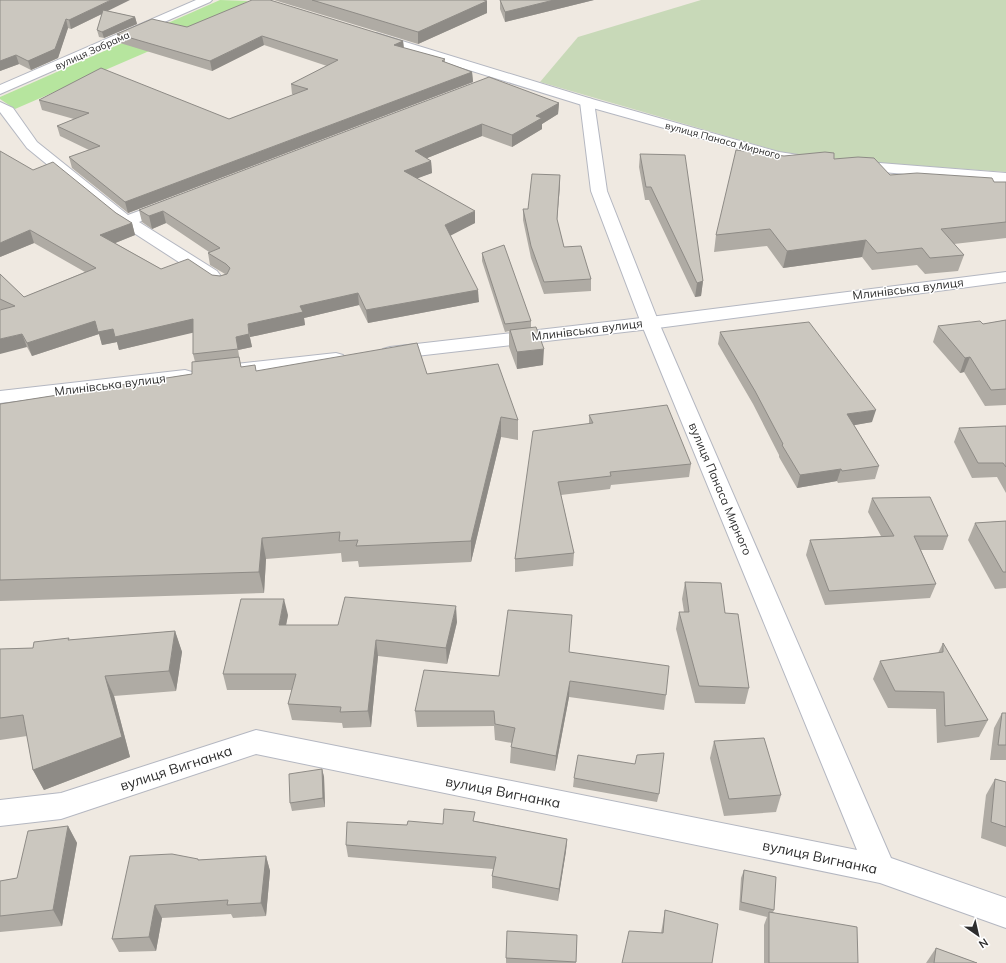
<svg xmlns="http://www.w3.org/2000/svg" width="1006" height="963" viewBox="0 0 1006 963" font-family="Mulish,sans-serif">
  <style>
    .green { fill: #b6e59e }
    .cemetery { fill: #c8d9b8 }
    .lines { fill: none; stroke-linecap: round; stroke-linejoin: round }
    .street-casing { stroke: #b4b7c1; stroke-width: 2 }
    .secondary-casing { stroke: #b4b7c1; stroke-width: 2 }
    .street { fill: #fff; fill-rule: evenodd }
    .secondary { fill: #fff; fill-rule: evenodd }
    .wall { fill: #afaba4 }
    .shaded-wall { fill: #8e8b86 }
    .building { fill: #cbc7bf; stroke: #8e8b86 }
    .labels { text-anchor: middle; stroke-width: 3; stroke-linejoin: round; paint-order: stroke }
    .far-street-label { font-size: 10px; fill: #2e2e2e; stroke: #fff }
    .street-label { font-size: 12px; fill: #2e2e2e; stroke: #fff }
    .near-street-label { font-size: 14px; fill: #2e2e2e; stroke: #fff }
  </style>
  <rect width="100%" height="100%" fill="#efe9e1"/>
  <path class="green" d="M220,0L248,1L177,39L15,109L0,99V97Z"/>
  <path class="cemetery" d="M701,0H1006V172L854,161L781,152L540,82L578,37Z"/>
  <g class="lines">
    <g class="street-casing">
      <g id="street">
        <path d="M587,98L592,99L594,102L607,191L659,323L891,858L1006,898V928L880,883L256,754L61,819L0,826V800L61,793L256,730L857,850L641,323L591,191L580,102L582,99Z"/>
        <path d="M0,102L13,108L37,142L128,215L163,202L169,200L175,202L177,205L175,208L139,222L217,271L220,275L217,279L211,280L205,279L120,224L27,148L0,112Z"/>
      </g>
    </g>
    <g class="secondary-casing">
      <g id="secondary">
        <path d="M196,0H212L210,2L0,94V85Z"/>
        <path d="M376,33L592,99L779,152L805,156L808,159L805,162L800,164L778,160L582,105L372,40L370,37L372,34Z"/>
        <path d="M854,161L1006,173V183L849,169L846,166L849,163Z"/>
        <path d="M1006,272V282L650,329L390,359L383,357L380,353L383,349L390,347L650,317Z"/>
        <path d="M336,353L343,355L346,359L343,363L227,377L220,375L217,371L220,367L227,365Z"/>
        <path d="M185,370L192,372L195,376L192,380L0,403V391Z"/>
      </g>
    </g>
    <use href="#street" class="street"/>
    <use href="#secondary" class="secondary"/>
  </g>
  <g class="wall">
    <path d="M0,0L108,11L135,17L137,24L104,38L99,37L97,30L102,14L71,29L68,28L58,58L31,70L19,64L0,71Z"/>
    <path d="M274,0H483L487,1V13L418,44Z"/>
    <path d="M500,0H594L505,22L500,9Z"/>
    <path d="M187,27L403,41L404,48L445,59V62L472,72L473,82L128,213L72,168L69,157L89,150L60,136L57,126L74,119L42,110L39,100L229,119L294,95L292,94L291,84L327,66L264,45L212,71L120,43L117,34Z"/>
    <path d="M559,103L558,114L542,124V129L512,147L482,136L427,158L431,161L432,173L417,178L475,223L450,235L479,302L368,323L359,305L304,318L305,325L250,337L252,347L238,350L241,367L256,371L427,374L518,420V440L501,437L471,562L359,567L358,561L342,562L341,553L266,559L264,593L0,601V404L192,374L195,362L193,354V332L119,350L117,342L102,345L99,334L32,356L27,347L1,310L0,309V274L24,297L85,272L34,243L0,257L33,170L116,213L132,223L135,235L115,243L161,269L220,276L225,274L210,265L208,253L209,252L166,223L152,229L142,222L139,210Z"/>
    <path d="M640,154L703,281L701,296L695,297L649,200H645L639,167Z"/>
    <path d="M784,156L834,159L890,175L994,182H1006V238L954,244L964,255L958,271L925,274L917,265L872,270L862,257L783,268L767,246L714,252L716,235Z"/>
    <path d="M560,175L557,220L564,247L591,279V291L544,294L531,258L523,220V209H528Z"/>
    <path d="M482,253L531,321V327L543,365L517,369L509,347V331L505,332L482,261Z"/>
    <path d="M1006,320V405L985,406L964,372L960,373L933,342L938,326L983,324Z"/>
    <path d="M720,332L872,422L854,425L879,466L875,479L838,483L837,481L797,488L779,457V455L753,404L718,344Z"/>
    <path d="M589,415L691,464L689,477L611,485L610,489L561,495L574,553L573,566L515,572V559L589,424Z"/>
    <path d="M1006,426V493L997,477L972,478L954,442L959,428Z"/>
    <path d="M872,498L948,536L943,550H921L936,584L930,598L825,605L806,555L810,540L881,536L868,512Z"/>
    <path d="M1006,521V588L995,589L968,540L975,523Z"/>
    <path d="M685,582L725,613L749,688L745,704L695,703L676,629L679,612H684L682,599Z"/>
    <path d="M288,615L286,625H338L457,622L447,664L378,656L371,727L343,728L342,723L292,720L288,704L292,690H227L223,674Z"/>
    <path d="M175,631L182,652L176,691L114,696L130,757L44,790L33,770L27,736L0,740V649L33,648L70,640Z"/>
    <path d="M943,643L988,720L979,737L937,743L936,709L888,708L873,679L880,661L938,653Z"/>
    <path d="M569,652L666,695L664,710L569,697L555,771L510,763L511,747L512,743L495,740L494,726L417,727L415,711L499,676Z"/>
    <path d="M1002,713H1006V760H990L994,728Z"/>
    <path d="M714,741L781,795L776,812L724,816L710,758Z"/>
    <path d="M322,769L324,777L325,807L292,811L290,803Z"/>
    <path d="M574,778L659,794L657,802L573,787Z"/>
    <path d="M995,779L1006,782V847L981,838L986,795Z"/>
    <path d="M475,821L567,839L566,851L558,901L492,888V876L493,869L348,857L346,845L407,825L443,824Z"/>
    <path d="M68,826L77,843L62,926L0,932V881L17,878Z"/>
    <path d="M266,856L270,871L266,916L233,918L231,914L162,918L156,951L119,952L112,939L198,859V860Z"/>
    <path d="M744,870L774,910L773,912L858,963H764V925L767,917L739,910L741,878Z"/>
    <path d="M665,910L712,963L661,933Z"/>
    <path d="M577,935L576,963H506V958Z"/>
    <path d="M936,948L977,963H926Z"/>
  </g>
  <g class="shaded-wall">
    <path d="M111,0H130L71,29L69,20Z"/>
    <path d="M554,0H594L505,22V12Z"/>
    <path d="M487,1V13L418,44V32Z"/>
    <path d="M135,17L137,24L104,38L102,32Z"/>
    <path d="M66,19L68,28L58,58L31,70L28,61Z"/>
    <path d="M262,36L264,45L212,71L210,61Z"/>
    <path d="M403,41L404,51L394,45Z"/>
    <path d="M16,55L19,64L0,71V61Z"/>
    <path d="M472,72L473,82L128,213L125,202Z"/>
    <path d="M559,103L558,114L542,124V129L512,147V135L536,116Z"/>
    <path d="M482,124V136L415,163V151Z"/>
    <path d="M431,161L432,173L405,183L404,171Z"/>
    <path d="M560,175V186L556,231L557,219Z"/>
    <path d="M163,211L166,223L152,229L149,216Z"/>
    <path d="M475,211V223L446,238L445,225Z"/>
    <path d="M132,223L135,235L103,248L100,235Z"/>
    <path d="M30,230L34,243L0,257V243Z"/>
    <path d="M866,240L862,257L783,268L787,251Z"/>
    <path d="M703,281L701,296L695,297L697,283Z"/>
    <path d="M478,290L479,302L368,323L366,310Z"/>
    <path d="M358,293L359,305L304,318L305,325L250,337L248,324L300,306Z"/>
    <path d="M193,319L196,332L119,350L117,342L102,345L99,334L32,356L27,343L95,321L113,329Z"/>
    <path d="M22,334L27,347L0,354V339Z"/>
    <path d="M249,334L252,347L238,350L240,362L236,337Z"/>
    <path d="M544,349L543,365L517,369V352Z"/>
    <path d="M970,357L964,372L960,373L965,358Z"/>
    <path d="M876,410L872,422L844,427L847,414Z"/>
    <path d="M501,417V437L471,562V541Z"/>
    <path d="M841,469L837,481L797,488L800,475Z"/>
    <path d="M262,538L266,559L264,593L259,572Z"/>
    <path d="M284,599L288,615L283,641L279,625Z"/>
    <path d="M456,606L457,622L447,664L446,648Z"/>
    <path d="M175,631L182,652L176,691L169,671Z"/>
    <path d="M376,640L378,656L371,727L368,711Z"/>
    <path d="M105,676L114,696L130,757L44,790L33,770Z"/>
    <path d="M570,681L569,697L555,771L556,756Z"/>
    <path d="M322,769L324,777L325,807L323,798Z"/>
    <path d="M68,826L77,843L62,926L53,910Z"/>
    <path d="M567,839L566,851L558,901L559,889Z"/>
    <path d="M266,856L270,871L266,916L261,903Z"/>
    <path d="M155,905L162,918L156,951L149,937Z"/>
  </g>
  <g class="building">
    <path d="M0,0H111L69,20L66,19L55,49L28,61L16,55L0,61Z"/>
    <path d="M252,0H270L403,41L394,45L445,59L442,61L472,72L125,202L69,157L100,146L57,126L89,113L39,100L101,68L229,119L308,89L291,84L338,60L262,36L210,61L117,34L152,19L187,27Z"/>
    <path d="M312,0H483L487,1L418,32Z"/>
    <path d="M500,0H554L505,12Z"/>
    <path d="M103,10L135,17L102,32L97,30Z"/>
    <path d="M489,77L559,103L536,116L542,118L512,135L482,124L415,151L431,161L404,171L475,211L445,225L478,290L366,310L358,293L300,306L303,312L248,324L249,334L236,337L238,349L193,354V319L115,337L113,329L98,332L95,321L27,343L22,334L0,339V310L15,306L0,299V274L24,297L96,268L30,230L0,243V151L33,170L53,162L116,213L132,223L100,235L161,269L188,259L212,275L220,276L227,274L230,268L226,264L208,253L220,248L163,211L149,216L139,210Z"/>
    <path d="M736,150L784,156L825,152L834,153V159L858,157L874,158L890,175L917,173L992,178L994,182H1006V222L941,229L964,255L930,258L922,248L877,253L866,240L787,251L770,229L716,235Z"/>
    <path d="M640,154L685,155L703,281L697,283L651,187H646Z"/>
    <path d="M532,174L560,175L557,219L564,247L581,246L591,279L544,282L531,246L523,209H528Z"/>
    <path d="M504,245L531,321L505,324L482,253Z"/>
    <path d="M1006,320V389L991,390L970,357L965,358L938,326L980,321L983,324Z"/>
    <path d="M809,322L876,410L847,414L879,466L842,471L841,469L800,475L782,445L783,444L755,391L720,332Z"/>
    <path d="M536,327L544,349L517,352L510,330Z"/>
    <path d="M417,343L427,374L498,364L518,420L501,417L471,541L356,546L358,540L339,541L340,532L262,538L259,572L0,580V404L192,374V362L239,357L241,367L255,365L256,371Z"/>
    <path d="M667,405L691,464L610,472L611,476L558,482L574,553L515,559L533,431L593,423L589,415Z"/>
    <path d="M1006,426V467L1003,463H978L959,428Z"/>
    <path d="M930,497L948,536H914L936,584L829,591L810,540L894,536L872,498Z"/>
    <path d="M1006,521V572H1003L975,523Z"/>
    <path d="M685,582L721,583L725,613L738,614L749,688L699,686L679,612H689Z"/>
    <path d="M345,597L456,606L446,648L376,640L368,711L340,712L341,707L288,704L296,674H223L241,599H284L279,625H338Z"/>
    <path d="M508,610L572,615L569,652L669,666L666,695L570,681L556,756L511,747L515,728L495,724L494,711H415L424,670L499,676Z"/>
    <path d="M175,631L169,671L105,676L122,737L33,770L23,715L0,718V649L33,648L34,642L69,638L68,640Z"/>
    <path d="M943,643L988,720L945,726L944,692L895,691L880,661L943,652Z"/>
    <path d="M1002,713H1006V745H998Z"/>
    <path d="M764,738L781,795L729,799L714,741Z"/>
    <path d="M664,753L659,794L574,778L578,755L635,764L637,755Z"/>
    <path d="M322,769L323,798L290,803L289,774Z"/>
    <path d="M995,779L1006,782V827L991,822Z"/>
    <path d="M444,809L475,812L473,821L567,839L559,889L492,876L496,857L346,845L347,822L407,825L408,821L443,824Z"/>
    <path d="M68,826L53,910L0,916V881L17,878L28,831Z"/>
    <path d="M172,854L198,859V860L266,856L261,903L227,905L228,900L155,905L149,937L112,939L130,856Z"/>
    <path d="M744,870L776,877L774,910L741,902Z"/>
    <path d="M665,910L718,924L712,963H622L629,931L663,933Z"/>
    <path d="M769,912L857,927L858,963H769Z"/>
    <path d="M507,931L577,935L576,962L506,958Z"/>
    <path d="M936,948L977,963H934Z"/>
  </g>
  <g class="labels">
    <g class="far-street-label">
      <text transform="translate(92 50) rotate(-24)" y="4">вулиця Забрама</text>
      <text transform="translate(723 140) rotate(15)" y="4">вулиця Панаса Мирного</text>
    </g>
    <g class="street-label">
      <text transform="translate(908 289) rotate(-7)" y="4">Млинівська вулиця</text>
      <text transform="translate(587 330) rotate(-7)" y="4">Млинівська вулиця</text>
      <text transform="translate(110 385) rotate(-7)" y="4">Млинівська вулиця</text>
      <text transform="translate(720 489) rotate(67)" y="4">вулиця Панаса Мирного</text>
    </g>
    <g class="near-street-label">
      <text transform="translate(176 768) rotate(-18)" y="5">вулиця Вигнанка</text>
      <text transform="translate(503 792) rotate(11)" y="5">вулиця Вигнанка</text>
      <text transform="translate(820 857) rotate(12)" y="5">вулиця Вигнанка</text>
    </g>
  </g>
  <g transform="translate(978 935) rotate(146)" stroke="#ffffff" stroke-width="3" paint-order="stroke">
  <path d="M0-3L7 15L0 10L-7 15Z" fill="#2e2e2e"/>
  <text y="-6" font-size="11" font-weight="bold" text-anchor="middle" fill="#2e2e2e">N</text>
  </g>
</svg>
